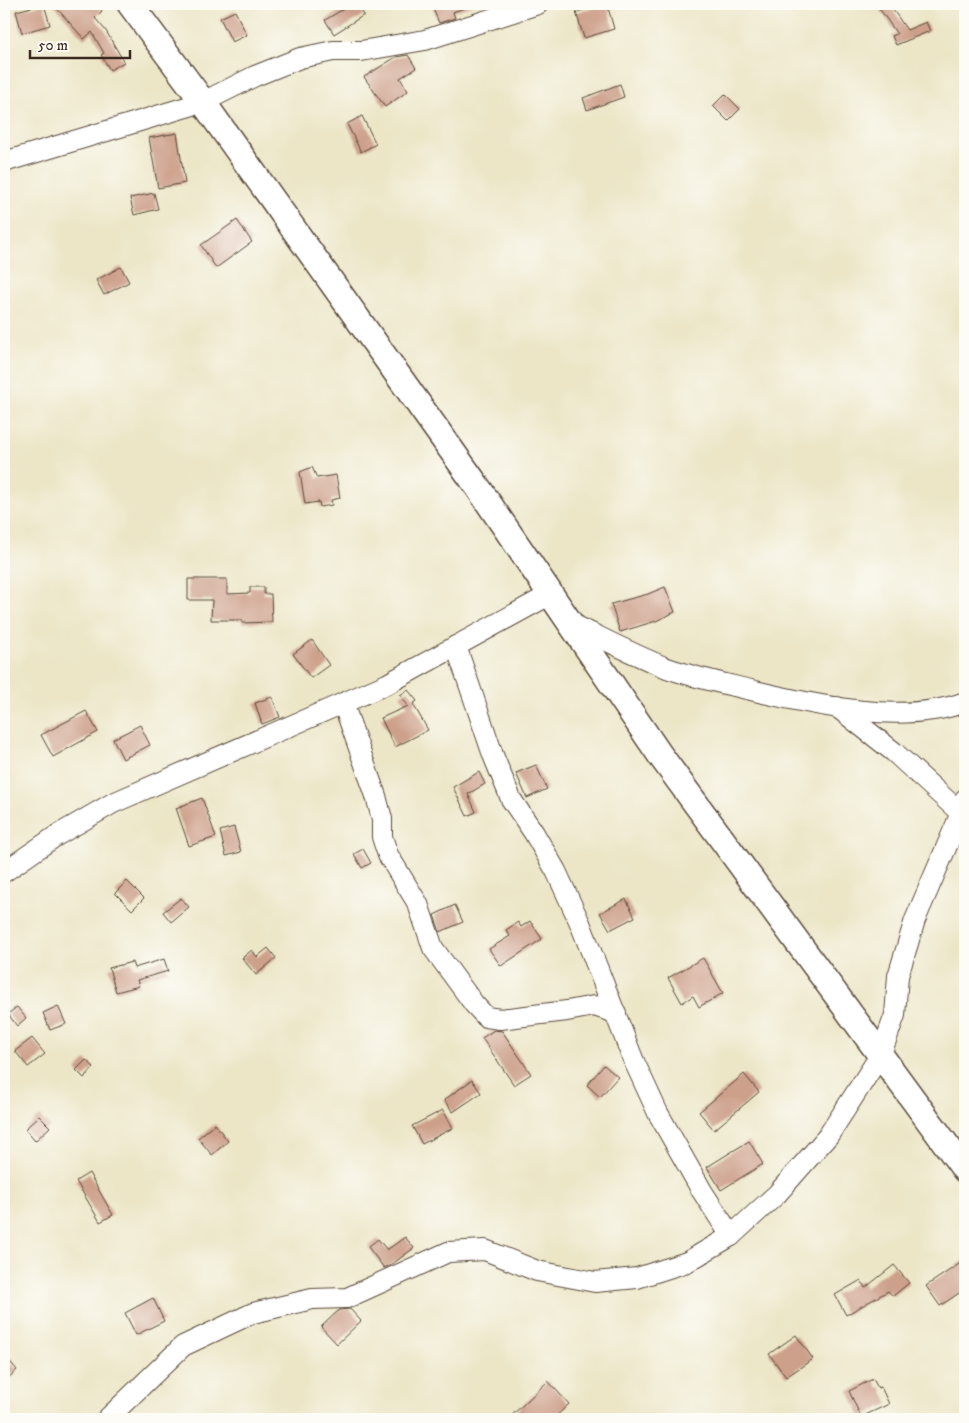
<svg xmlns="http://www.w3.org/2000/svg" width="969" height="1423" viewBox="0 0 969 1423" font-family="'IM FELL DW Pica',serif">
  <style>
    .building { fill: #cda08b }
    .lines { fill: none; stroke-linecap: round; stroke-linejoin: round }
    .minor-casing { stroke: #564637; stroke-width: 22 }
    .major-casing { stroke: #564637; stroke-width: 28 }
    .minor { stroke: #fff; stroke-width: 20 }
    .major { stroke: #fff; stroke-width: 25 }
  </style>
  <rect width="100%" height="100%" fill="#fdfcf7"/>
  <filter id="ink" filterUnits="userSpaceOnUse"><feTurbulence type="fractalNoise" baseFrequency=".02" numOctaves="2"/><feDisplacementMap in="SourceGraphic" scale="10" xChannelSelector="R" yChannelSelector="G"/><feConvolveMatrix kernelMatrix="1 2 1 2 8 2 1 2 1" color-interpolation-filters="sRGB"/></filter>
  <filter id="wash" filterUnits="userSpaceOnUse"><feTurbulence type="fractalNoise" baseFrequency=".0096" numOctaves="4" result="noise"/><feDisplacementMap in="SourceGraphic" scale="20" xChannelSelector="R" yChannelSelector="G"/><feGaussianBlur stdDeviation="1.12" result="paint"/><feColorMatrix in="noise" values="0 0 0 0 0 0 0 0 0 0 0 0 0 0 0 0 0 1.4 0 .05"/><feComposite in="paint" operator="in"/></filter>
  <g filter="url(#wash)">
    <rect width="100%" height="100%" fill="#ece6c7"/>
    <g id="blocks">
      <g class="building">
        <path d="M44,4L50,25L22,33L16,11Z"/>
        <path d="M53,4H96L102,11L95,18L106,31L124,62L110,70L101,55L104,53L92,32L84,39Z"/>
        <path d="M352,4H357L364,15L334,34L325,20Z"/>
        <path d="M431,4H473V5L453,12L455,18L439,23Z"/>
        <path d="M607,4L614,29L584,38L576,12Z"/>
        <path d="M885,4H889L907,30L926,22L930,31L896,45L892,36L897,34L879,8Z"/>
        <path d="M235,11L247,35L232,42L220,18Z"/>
        <path d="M408,55L416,68L400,78L408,91L385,107L364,77L396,57Z"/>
        <path d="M620,84L624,97L587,110L583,98Z"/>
        <path d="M725,94L740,109L728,121L713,106Z"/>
        <path d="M362,116L376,144L361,152L347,124Z"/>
        <path d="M177,133L185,183L158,188L149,138Z"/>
        <path d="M154,193L158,209L134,215L130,198Z"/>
        <path d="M237,220L252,242L216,268L201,245Z"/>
        <path d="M121,267L129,282L104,295L96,280Z"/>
        <path d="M312,467L317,478L336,475L340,498L331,500L332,505L320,507L319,502L305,504L300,472Z"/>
        <path d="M188,579H227V594L250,593V587H264V594H271L272,622L242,623V620H211L212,600H188Z"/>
        <path d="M665,587L675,612L656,621L620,632L611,604L648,594Z"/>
        <path d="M312,640L329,665L311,678L293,654Z"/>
        <path d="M408,690L417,701L413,704L428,730L395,747L381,718L408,706L400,695Z"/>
        <path d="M272,697L280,717L262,724L255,703Z"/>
        <path d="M86,711L98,732L53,757L41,735Z"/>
        <path d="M140,725L150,745L123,759L113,739Z"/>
        <path d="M536,765L547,789L527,798L516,773Z"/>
        <path d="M479,772L485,784L468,794L476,812L467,816L453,787Z"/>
        <path d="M202,798L216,837L189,846L176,808Z"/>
        <path d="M234,827L241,852L226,856L220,831Z"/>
        <path d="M363,849L371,863L362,868L354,854Z"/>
        <path d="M127,881L144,898L132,910L115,893Z"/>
        <path d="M181,898L189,907L171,922L163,912Z"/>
        <path d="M626,899L635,917L610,930L600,913Z"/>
        <path d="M455,905L463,922L440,932L434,915Z"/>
        <path d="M530,921L542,939L501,966L489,949L510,936L506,930L518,922L521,927Z"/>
        <path d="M268,948L276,958L256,975L242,958L252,950L257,957Z"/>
        <path d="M703,958L723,993L699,1007L693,996L682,1003L668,978Z"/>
        <path d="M164,959L168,971L137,980L139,986L116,992L109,968L132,962L134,968Z"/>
        <path d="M58,1006L66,1024L50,1030L43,1013Z"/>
        <path d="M17,1007L26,1018L17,1026L8,1014Z"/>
        <path d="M494,1030L502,1031L531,1074L514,1085L482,1038Z"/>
        <path d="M32,1038L45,1054L28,1067L15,1051Z"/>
        <path d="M86,1060L94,1067L84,1078L76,1070Z"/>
        <path d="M604,1065L618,1077L600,1097L587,1085Z"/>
        <path d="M744,1074L759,1092L714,1130L699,1112Z"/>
        <path d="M472,1080L481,1093L453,1112L444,1100Z"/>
        <path d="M443,1110L453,1128L422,1144L412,1126Z"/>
        <path d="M39,1116L50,1127L35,1141L25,1129Z"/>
        <path d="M215,1124L228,1141L212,1155L198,1138Z"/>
        <path d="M749,1141L763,1164L721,1190L707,1167Z"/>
        <path d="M89,1173L113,1215L100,1222L76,1181Z"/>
        <path d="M405,1237L414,1248L391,1265L384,1268L368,1247L378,1239L387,1250Z"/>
        <path d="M965,1260V1289L940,1306L926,1286Z"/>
        <path d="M894,1265L909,1283L893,1296L888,1291L846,1315L835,1295L861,1280L865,1288Z"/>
        <path d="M153,1298L164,1321L136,1335L125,1313Z"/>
        <path d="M350,1309L361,1321L337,1344L321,1327L339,1310Z"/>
        <path d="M796,1335L813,1359L786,1377L769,1354Z"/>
        <path d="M4,1354L17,1370L4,1382Z"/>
        <path d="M873,1379L878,1388L881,1387L889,1404L861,1417L849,1391Z"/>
        <path d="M548,1381L569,1404L553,1419H508Z"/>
      </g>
    </g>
  </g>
  <g filter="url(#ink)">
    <use href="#blocks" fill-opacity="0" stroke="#564637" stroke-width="1"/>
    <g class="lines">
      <g class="minor-casing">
        <g id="minor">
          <path d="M4,162L203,102L255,76L300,58L333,51H361L425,40L538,4"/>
          <path d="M570,623C602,638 634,655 667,668C696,678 726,684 755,691C818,706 904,725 965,702"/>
          <path d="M456,646L493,755L511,799L534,833L556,871L580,923L633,1059L658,1113L702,1191L731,1236"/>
          <path d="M343,703L376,796L382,819V837L388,855L418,904L433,948L474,1004L486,1017L500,1019L567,1011L594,1006L616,1013"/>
          <path d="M837,707L894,752L965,817"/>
          <path d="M4,872L56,836L113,803L387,684L551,594"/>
          <path d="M107,1419L183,1346L253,1313L312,1299L347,1298L448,1252L485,1250L537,1271L595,1282L637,1278L687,1262L731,1236L777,1194L828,1136L881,1054L895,1015L898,976L915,920L961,813L965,799"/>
        </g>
      </g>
      <g class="major-casing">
        <path id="major" d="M130,4L203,102L477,486L660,755L965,1170"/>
      </g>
      <use href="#minor" class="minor"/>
      <use href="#major" class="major"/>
    </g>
  </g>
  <rect width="969" height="1423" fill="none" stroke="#fdfcf7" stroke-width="20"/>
  <path d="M30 50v8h100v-8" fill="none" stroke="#3b2a1e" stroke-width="2.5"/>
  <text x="38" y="50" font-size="15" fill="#3b2a1e" stroke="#fdfcf7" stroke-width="4" paint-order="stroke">50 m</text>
</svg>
